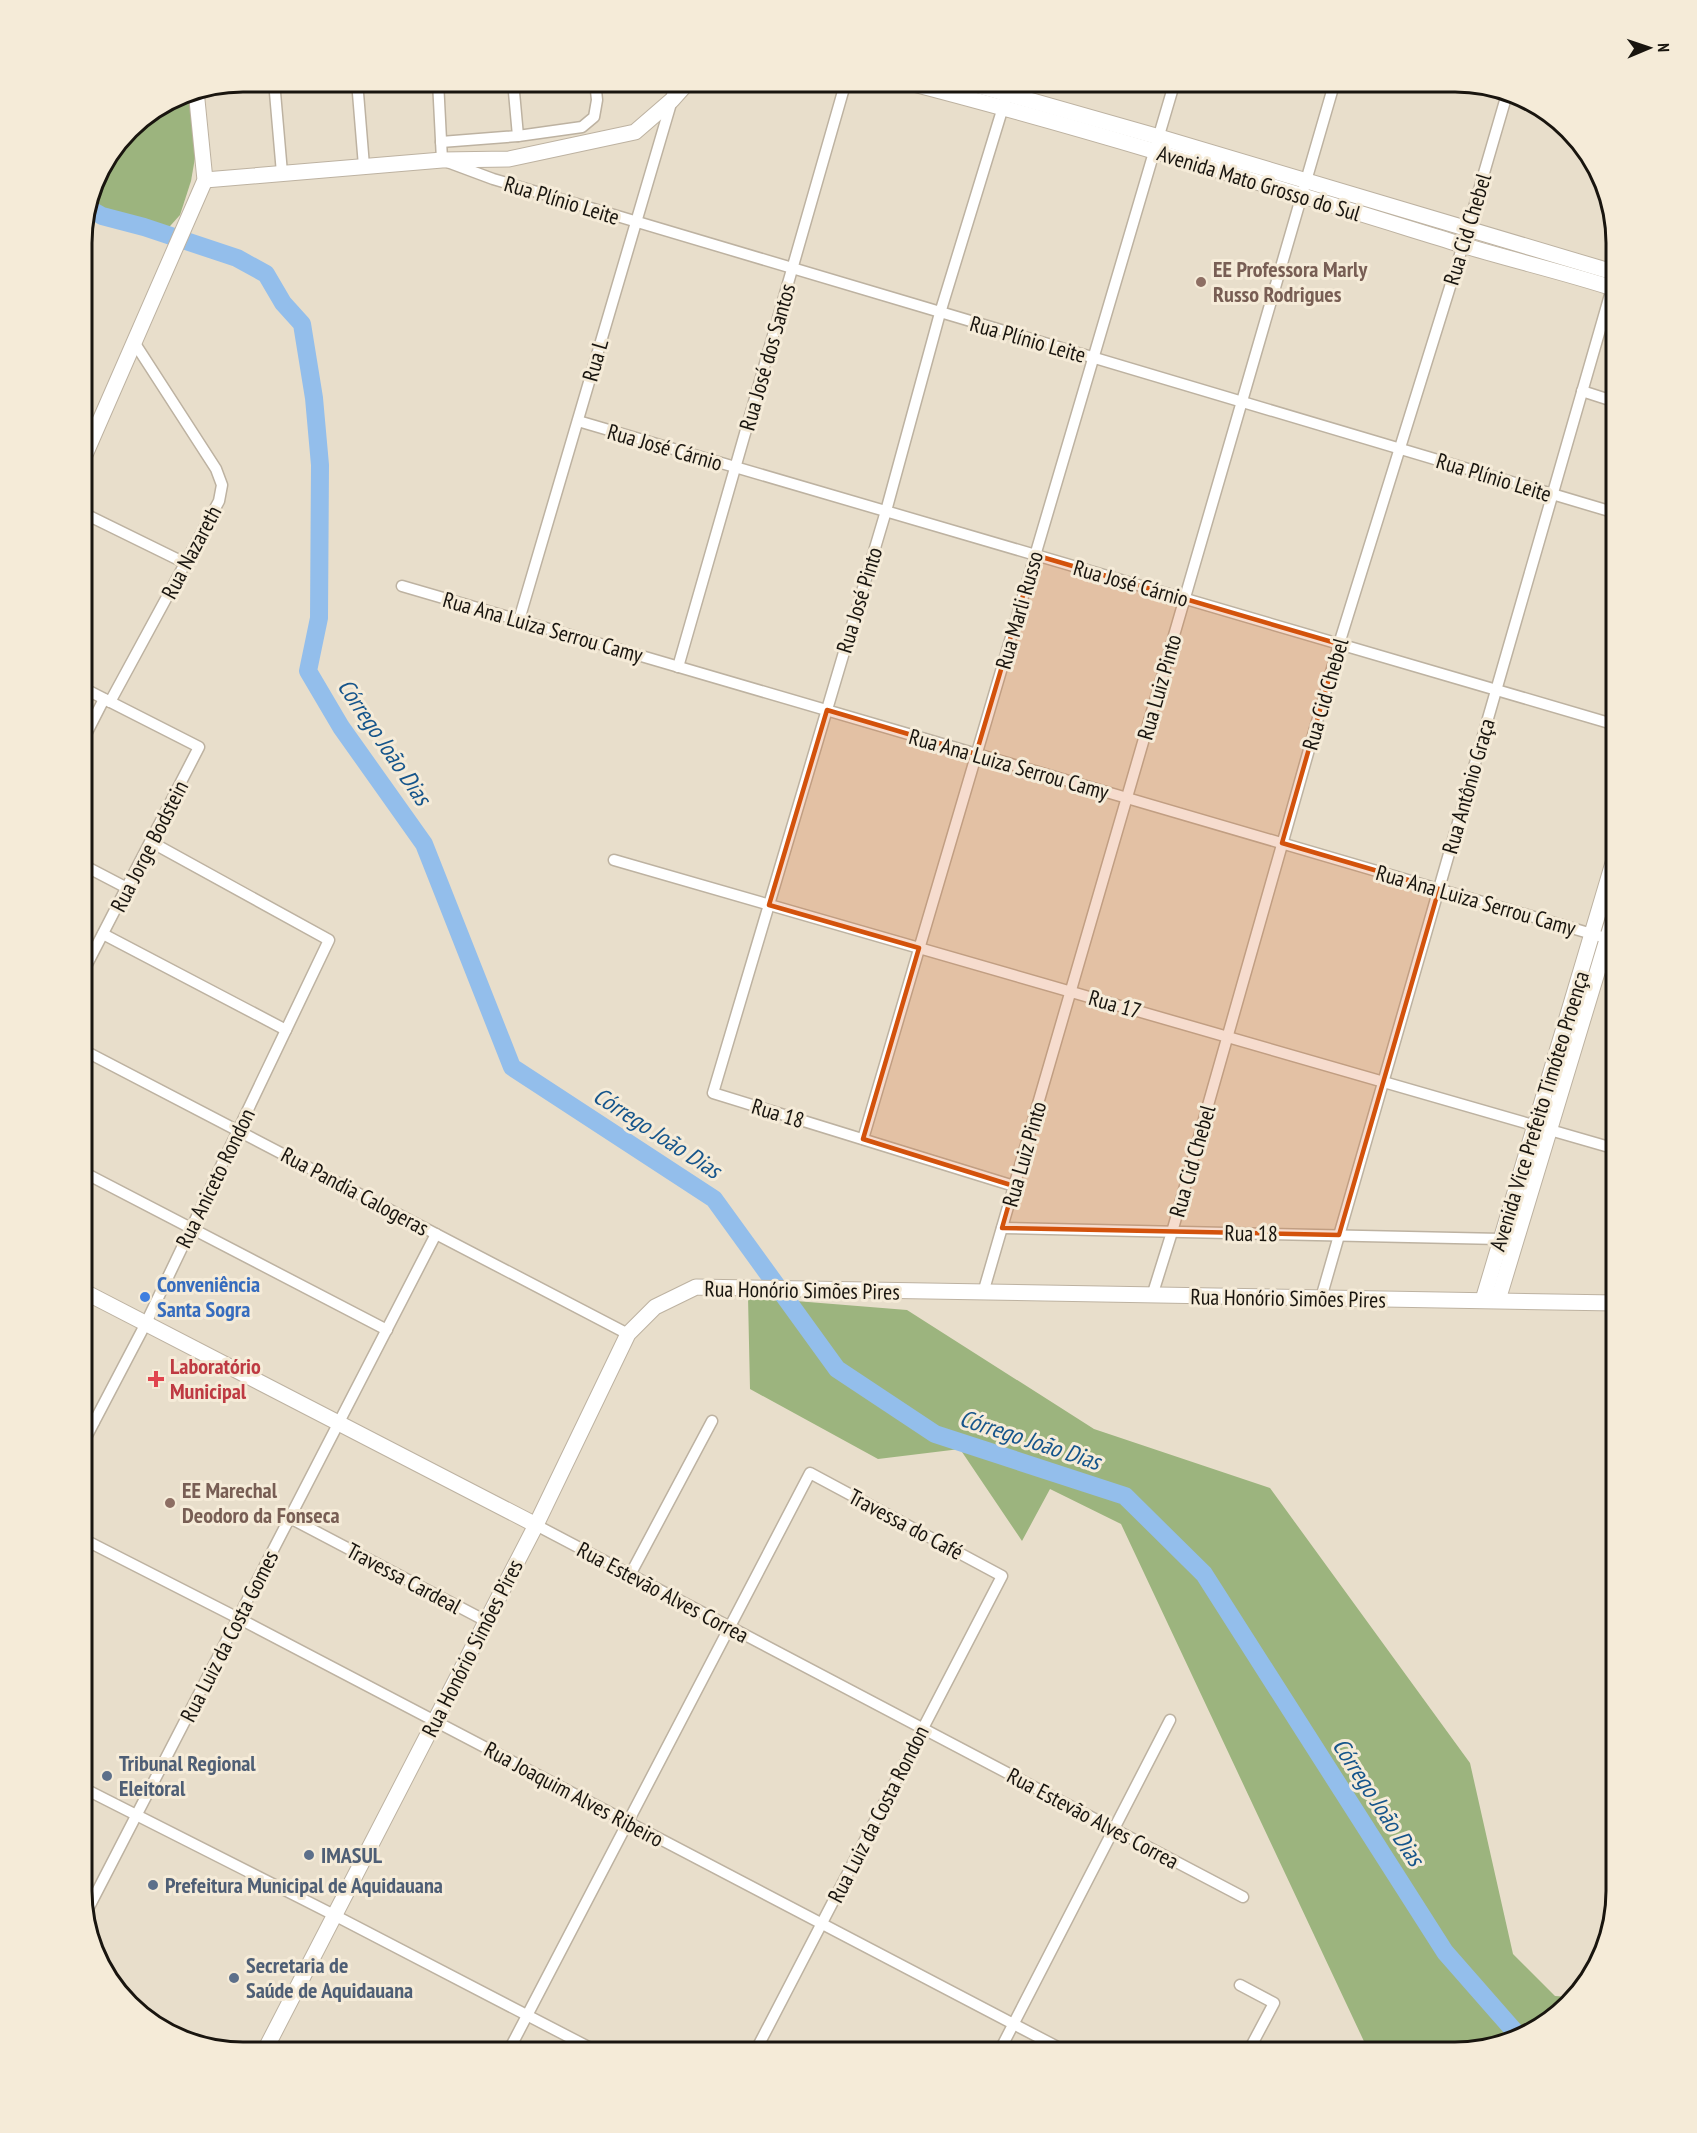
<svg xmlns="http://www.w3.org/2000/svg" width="1697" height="2133" viewBox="0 0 1697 2133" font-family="'PT Sans Narrow',sans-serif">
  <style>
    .forest { fill: #9cb47e }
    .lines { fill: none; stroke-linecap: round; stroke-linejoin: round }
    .river { stroke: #93beeb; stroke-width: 18 }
    .street-casing { stroke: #bdb2a1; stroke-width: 13 }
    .secondary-casing { stroke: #bdb2a1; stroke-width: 17 }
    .street { stroke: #fff; stroke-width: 10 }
    .secondary { stroke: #fff; stroke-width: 15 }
    .marked { fill: #d3520c; fill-opacity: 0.2; stroke: #d3520c; stroke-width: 4.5; stroke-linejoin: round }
    .education-dot { fill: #8d6e63; stroke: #f5ebd8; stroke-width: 2 }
    .shop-dot { fill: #3f7fe0; stroke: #f5ebd8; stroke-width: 2 }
    .health-dot { fill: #e0444e; stroke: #f5ebd8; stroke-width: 2 }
    .service-dot { fill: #5c6f8a; stroke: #f5ebd8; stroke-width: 2 }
    .labels { text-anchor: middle; stroke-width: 6; stroke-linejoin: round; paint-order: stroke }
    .street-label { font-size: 22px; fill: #19150f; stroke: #f5ebd8 }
    .education-label { font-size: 22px; font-weight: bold; fill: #785e54; stroke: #f5ebd8; text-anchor: start }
    .shop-label { font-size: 22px; font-weight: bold; fill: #366cbe; stroke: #f5ebd8; text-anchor: start }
    .health-label { font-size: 22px; font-weight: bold; fill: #be3a42; stroke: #f5ebd8; text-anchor: start }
    .service-label { font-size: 22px; font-weight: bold; fill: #4e5e75; stroke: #f5ebd8; text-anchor: start }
    .water-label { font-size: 24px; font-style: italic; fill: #16558b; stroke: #f5ebd8 }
    .rim { fill: none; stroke: #19150f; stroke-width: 3 }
  </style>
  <rect width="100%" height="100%" fill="#e8decb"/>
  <g class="forest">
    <path d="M190,92L200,129L191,181L180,215L162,235C134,233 111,224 87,212L98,171L136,121L181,93Z"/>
    <path d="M748,1297L907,1310L1094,1429L1270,1488L1470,1763L1513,1954L1555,1996L1569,1997L1544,2025L1454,2052H1369L1121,1524L1050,1489L1022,1541L960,1449L878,1459L750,1389Z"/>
  </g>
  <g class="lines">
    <path class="river" d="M88,208L102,216L144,227L237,258L266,274L283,303L302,324L314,398L320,465L319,618L308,671L341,727L424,844L512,1067L714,1199L837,1369L935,1434L1125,1496L1204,1574L1445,1952L1516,2033"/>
    <g class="street-casing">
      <g id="street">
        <path d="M274,81L282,173"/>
        <path d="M357,81L364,166"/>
        <path d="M438,81L442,160L493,179L1616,513"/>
        <path d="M1011,81L940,313L886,511L713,1093L1014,1186"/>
        <path d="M518,136L582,127L594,117L597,100L595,81"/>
        <path d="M441,142L518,136L513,81"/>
        <path d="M1582,391L1616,402"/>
        <path d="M578,421L1616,725"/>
        <path d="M81,512L185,563"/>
        <path d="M402,586L1616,941"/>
        <path d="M519,620L672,100L673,81"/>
        <path d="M678,667L846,81"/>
        <path d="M110,702L219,501L222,485L216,469L134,342"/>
        <path d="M81,744L104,699"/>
        <path d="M614,860L1616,1149"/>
        <path d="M81,864L127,888"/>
        <path d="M103,934L286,1030"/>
        <path d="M81,976L199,747L81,687"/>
        <path d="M81,1049L628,1334"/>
        <path d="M863,1139L1175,81"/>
        <path d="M81,1171L387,1330"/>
        <path d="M1002,1228L1501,1239"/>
        <path d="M983,1293L1335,81"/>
        <path d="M1152,1296L1172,1232L1339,644L1463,245L1507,94"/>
        <path d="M1321,1298L1614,281"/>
        <path d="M81,1416L94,1422"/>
        <path d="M81,1447L146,1323L329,940L151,842"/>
        <path d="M290,1518L486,1621"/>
        <path d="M536,1525L1243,1897"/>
        <path d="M81,1538L238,1618L1067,2052"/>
        <path d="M630,1575L712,1421"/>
        <path d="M81,1787L336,1916L598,2052"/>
        <path d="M87,1911L436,1234"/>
        <path d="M1240,1985L1274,2003L1248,2052"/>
        <path d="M508,2052L810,1473L1002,1576L755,2052"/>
        <path d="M999,2052L1170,1720"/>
      </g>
    </g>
    <g class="secondary-casing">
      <g id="secondary">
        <path d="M902,81C1089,129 1274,187 1459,244C1511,260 1564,272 1616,289"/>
        <path d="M962,81L1159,137L1616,273"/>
        <path d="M205,180L442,160L509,159L635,132L672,100L689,81"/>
        <path d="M81,464L205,180L196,90"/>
        <path d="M81,1290L536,1525"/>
        <path d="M1483,1300L1616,853"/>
        <path d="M1498,1300L1616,910"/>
        <path d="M264,2052L536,1525L628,1334L655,1307L696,1287L1616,1303"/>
      </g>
    </g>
    <use href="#street" class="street"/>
    <use href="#secondary" class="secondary"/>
  </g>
  <path class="marked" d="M1035,555L1339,644L1282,843L1439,889L1339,1235L1002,1228L1014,1186L863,1139L919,948L769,905L827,710L976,754Z"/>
  <g class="education-dot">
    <circle cx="1201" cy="282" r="6"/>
    <circle cx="170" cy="1503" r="6"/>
  </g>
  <circle class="shop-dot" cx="145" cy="1297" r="6"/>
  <path class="health-dot" d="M153 1370h6v6h6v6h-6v6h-6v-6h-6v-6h6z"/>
  <g class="service-dot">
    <circle cx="107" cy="1776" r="6"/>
    <circle cx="309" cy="1855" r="6"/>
    <circle cx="153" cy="1885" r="6"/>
    <circle cx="234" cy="1978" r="6"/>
  </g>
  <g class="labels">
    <g class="street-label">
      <text transform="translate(1259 183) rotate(17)" y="8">Avenida Mato Grosso do Sul</text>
      <text transform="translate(562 200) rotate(17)" y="8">Rua Plínio Leite</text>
      <text transform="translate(1467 229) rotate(-73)" y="8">Rua Cid Chebel</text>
      <text transform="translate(1028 339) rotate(16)" y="8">Rua Plínio Leite</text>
      <text transform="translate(767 357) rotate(-74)" y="8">Rua José dos Santos</text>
      <text transform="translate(595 360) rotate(-74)" y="8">Rua L</text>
      <text transform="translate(665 447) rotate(16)" y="8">Rua José Cárnio</text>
      <text transform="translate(1494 477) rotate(17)" y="8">Rua Plínio Leite</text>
      <text transform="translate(191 552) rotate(-62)" y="8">Rua Nazareth</text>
      <text transform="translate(1131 583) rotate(16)" y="8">Rua José Cárnio</text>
      <text transform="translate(859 600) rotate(-73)" y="8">Rua José Pinto</text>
      <text transform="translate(1019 610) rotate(-74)" y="8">Rua Marli Russo</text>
      <text transform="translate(543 627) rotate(16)" y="8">Rua Ana Luiza Serrou Camy</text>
      <text transform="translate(1159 687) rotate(-74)" y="8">Rua Luiz Pinto</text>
      <text transform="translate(1325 694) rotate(-74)" y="8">Rua Cid Chebel</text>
      <text transform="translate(1009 764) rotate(16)" y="8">Rua Ana Luiza Serrou Camy</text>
      <text transform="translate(1468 786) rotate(-74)" y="8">Rua Antônio Graça</text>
      <text transform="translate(149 846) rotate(-63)" y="8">Rua Jorge Bodstein</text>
      <text transform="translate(1476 900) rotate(16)" y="8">Rua Ana Luiza Serrou Camy</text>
      <text transform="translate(1115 1004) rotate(16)" y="8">Rua 17</text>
      <text transform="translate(1539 1111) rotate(-73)" y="8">Avenida Vice Prefeito Timóteo Proença</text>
      <text transform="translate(778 1113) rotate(17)" y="8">Rua 18</text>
      <text transform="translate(1024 1154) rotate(-74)" y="8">Rua Luiz Pinto</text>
      <text transform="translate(1192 1161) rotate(-74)" y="8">Rua Cid Chebel</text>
      <text transform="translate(215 1178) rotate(-64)" y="8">Rua Aniceto Rondon</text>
      <text transform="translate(355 1191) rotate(28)" y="8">Rua Pandia Calogeras</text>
      <text transform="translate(1251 1233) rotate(1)" y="8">Rua 18</text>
      <text transform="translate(802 1290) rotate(1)" y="8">Rua Honório Simões Pires</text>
      <text transform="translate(1288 1298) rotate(1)" y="8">Rua Honório Simões Pires</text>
      <text transform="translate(906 1524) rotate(28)" y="8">Travessa do Café</text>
      <text transform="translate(404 1578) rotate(28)" y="8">Travessa Cardeal</text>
      <text transform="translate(663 1592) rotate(28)" y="8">Rua Estevão Alves Correa</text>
      <text transform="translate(229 1636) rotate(-63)" y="8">Rua Luiz da Costa Gomes</text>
      <text transform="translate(472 1648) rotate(-63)" y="8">Rua Honório Simões Pires</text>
      <text transform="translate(574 1794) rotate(28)" y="8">Rua Joaquim Alves Ribeiro</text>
      <text transform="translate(878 1814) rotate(-63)" y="8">Rua Luiz da Costa Rondon</text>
      <text transform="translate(1093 1818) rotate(28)" y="8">Rua Estevão Alves Correa</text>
    </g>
    <g class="education-label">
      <text x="1213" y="277">EE Professora Marly<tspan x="1213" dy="25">Russo Rodrigues</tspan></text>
      <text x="182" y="1498">EE Marechal<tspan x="182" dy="25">Deodoro da Fonseca</tspan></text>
    </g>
    <g class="shop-label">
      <text x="157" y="1292">Conveniência<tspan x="157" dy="25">Santa Sogra</tspan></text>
    </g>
    <g class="health-label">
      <text x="170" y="1374">Laboratório<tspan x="170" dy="25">Municipal</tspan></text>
    </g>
    <g class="service-label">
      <text x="119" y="1771">Tribunal Regional<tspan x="119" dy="25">Eleitoral</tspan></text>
      <text x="321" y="1863">IMASUL</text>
      <text x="165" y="1893">Prefeitura Municipal de Aquidauana</text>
      <text x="246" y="1973">Secretaria de<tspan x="246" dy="25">Saúde de Aquidauana</tspan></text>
    </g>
    <g class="water-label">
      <text transform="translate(384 742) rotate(56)" y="8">Córrego João Dias</text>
      <text transform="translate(657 1133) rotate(33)" y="8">Córrego João Dias</text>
      <text transform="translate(1030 1440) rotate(18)" y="8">Córrego João Dias</text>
      <text transform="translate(1378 1802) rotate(57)" y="8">Córrego João Dias</text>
    </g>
  </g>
  <path d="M0 0H1697V2133H0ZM243 92H1455A151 151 0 0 1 1606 243V1891A151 151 0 0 1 1455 2042H243A151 151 0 0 1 92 1891V243A151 151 0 0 1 243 92Z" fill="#f5ebd8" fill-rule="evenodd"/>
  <path class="rim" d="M243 92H1455A151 151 0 0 1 1606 243V1891A151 151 0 0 1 1455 2042H243A151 151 0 0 1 92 1891V243A151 151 0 0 1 243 92Z"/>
  <g transform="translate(1649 48) rotate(88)" stroke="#f5ebd8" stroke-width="4.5" paint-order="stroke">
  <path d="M0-4.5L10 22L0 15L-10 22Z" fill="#19150f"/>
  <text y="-9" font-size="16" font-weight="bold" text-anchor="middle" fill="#19150f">N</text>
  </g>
</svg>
